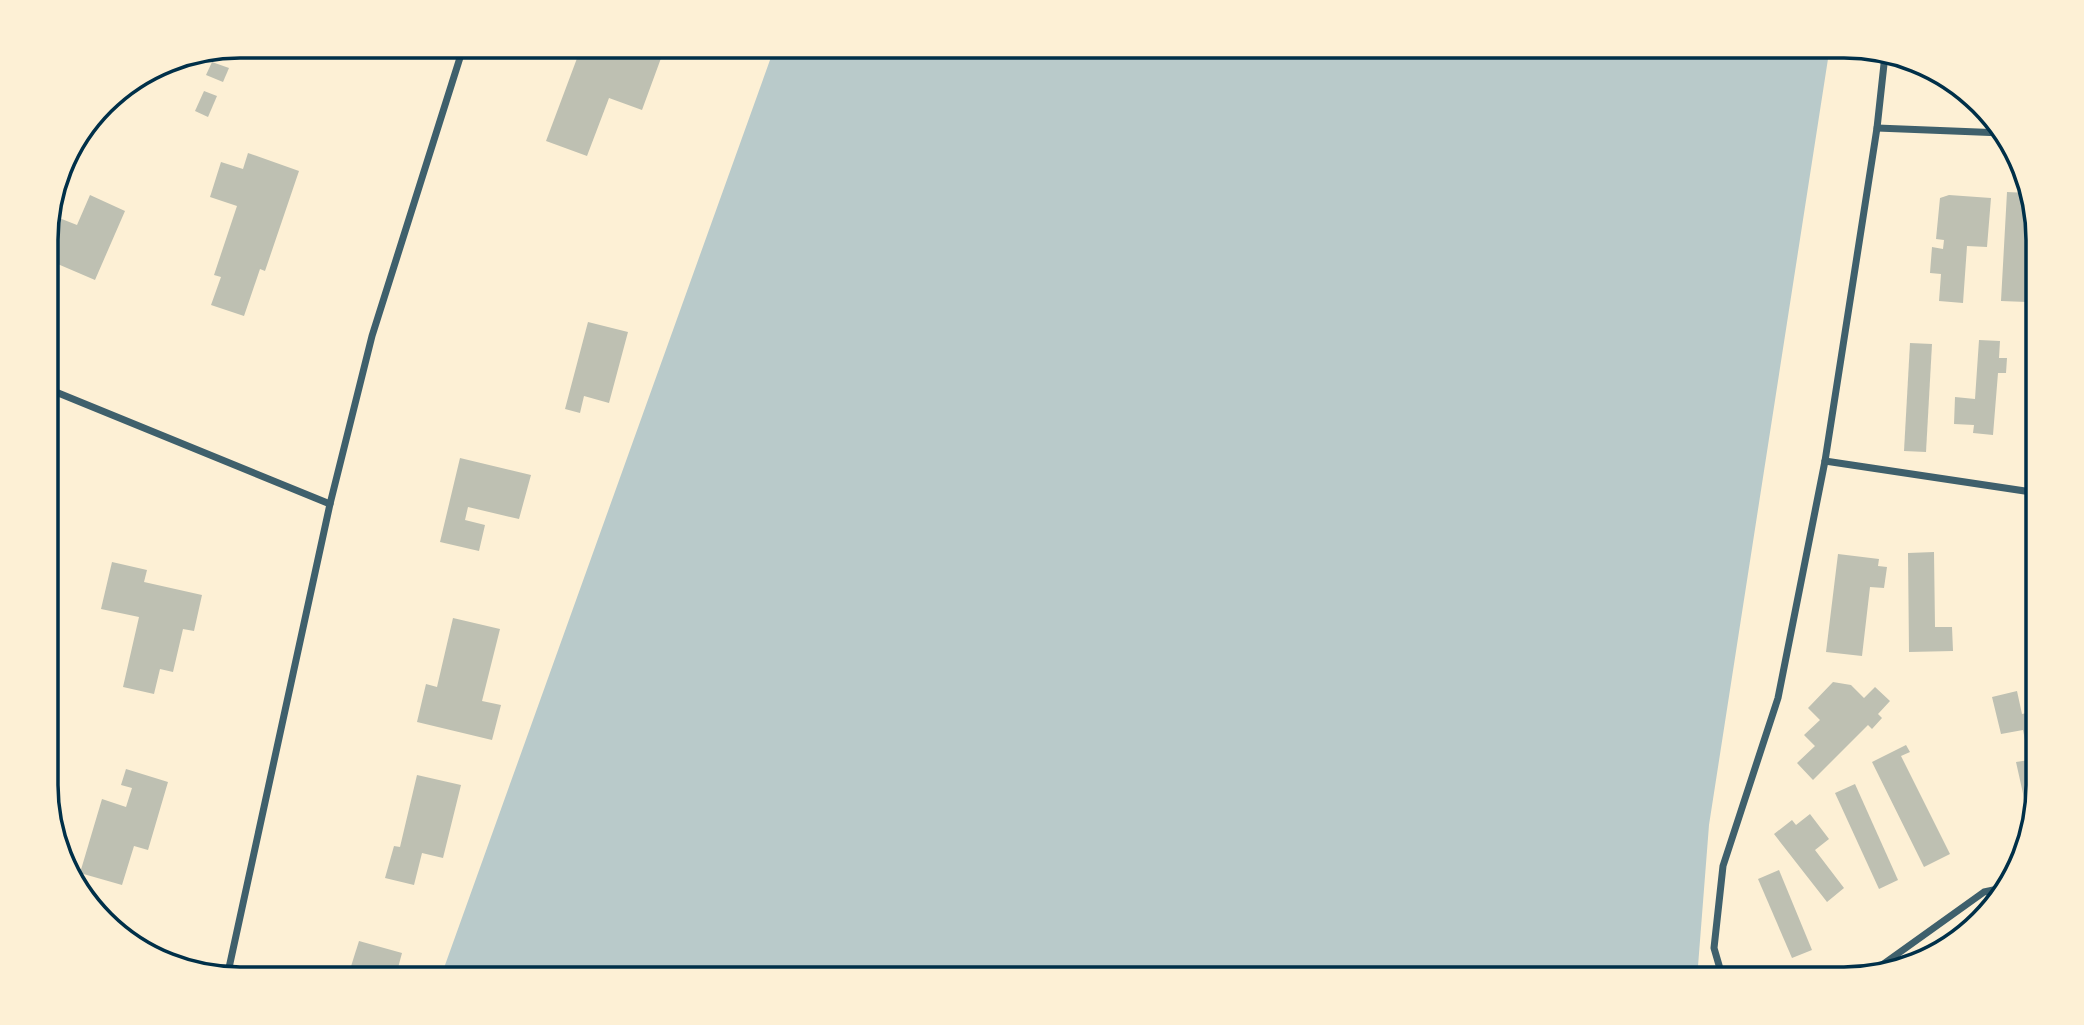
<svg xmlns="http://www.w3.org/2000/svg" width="2084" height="1025" viewBox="0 0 2084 1025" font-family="Arial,sans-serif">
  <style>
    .green { fill: #b9caca }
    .building { fill: #bec0b2 }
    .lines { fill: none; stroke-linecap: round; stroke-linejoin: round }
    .minor { stroke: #3f606c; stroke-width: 7 }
    .rim { fill: none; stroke: #003049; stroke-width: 3.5 }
  </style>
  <rect width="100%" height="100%" fill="#fdf0d5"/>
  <path class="green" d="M775,46H1830L1709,825L1697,979H440Z"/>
  <g class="building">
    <path d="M582,45H652L664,50L642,110L609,98L587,156L546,141Z"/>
    <path d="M212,62L229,68L223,82L206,75Z"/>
    <path d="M1923,64L1930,65L1944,77L1922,75Z"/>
    <path d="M204,91L217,96L208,117L195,111Z"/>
    <path d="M248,153L299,171L265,271L260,269L244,316L211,305L221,277L214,275L237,206L210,197L221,162L243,169Z"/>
    <path d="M2007,192L2028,193L2037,215V247L2030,246L2027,302L2001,301Z"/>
    <path d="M90,195L125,211L95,280L46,259V227L49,214L77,225Z"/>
    <path d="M1949,195L1991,198L1987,247L1967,246L1963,303L1939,301L1941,274L1930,273L1932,247L1943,249L1944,240L1936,239L1940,198Z"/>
    <path d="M588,322L628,332L609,403L584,396L580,413L565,409Z"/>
    <path d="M1979,340L2000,341L1999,358H2007L2006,373H1998L1993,435L1973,433L1974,425L1954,424L1955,397L1975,399Z"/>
    <path d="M1910,343L1932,344L1926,452L1904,451Z"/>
    <path d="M460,458L531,475L519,519L468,507L465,520L485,525L479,551L440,542Z"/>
    <path d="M1934,552L1935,627H1952L1953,651L1909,652L1908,553Z"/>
    <path d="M1838,554L1879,559L1878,566L1887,567L1884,588L1870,587L1862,656L1826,652Z"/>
    <path d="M2031,554H2038V647L2025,646Z"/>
    <path d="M112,562L147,570L144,582L202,595L194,631L183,629L173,672L160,669L154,694L123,687L139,617L101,609Z"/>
    <path d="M453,618L500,629L482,701L501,705L492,740L417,722L426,684L437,687Z"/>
    <path d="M1833,682L1851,685L1864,698L1875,687L1890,701L1878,714L1882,718L1872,729L1868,725L1813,780L1797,763L1815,746L1804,735L1820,720L1808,708Z"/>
    <path d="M2017,691L2022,714L2037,711L2038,716V786L2034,805L2026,807L2016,762L2029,760L2023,730L2001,734L1992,697Z"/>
    <path d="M1906,745L1910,752L1901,756L1950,854L1924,867L1872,762Z"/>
    <path d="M126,769L168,782L148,850L134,846L122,885L80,873L102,799L126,807L132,788L121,785Z"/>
    <path d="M417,775L461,785L443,858L422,853L414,885L385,878L394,846L400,847Z"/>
    <path d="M1855,784L1898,880L1879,889L1835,793Z"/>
    <path d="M1810,814L1829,839L1815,850L1844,888L1827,902L1774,834L1792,820L1796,825Z"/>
    <path d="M1779,870L1812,950L1792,958L1758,879Z"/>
    <path d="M359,941L402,953L395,979H347Z"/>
  </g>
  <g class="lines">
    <g class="minor">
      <path d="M1877,128L2003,133"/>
      <path d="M46,388L330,504"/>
      <path d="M1825,461L2038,493"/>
      <path d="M1868,975L1984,892L2003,888"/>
      <path d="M227,977L330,504L372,336L464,45"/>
      <path d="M1723,979L1714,948L1723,866L1778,698L1825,461L1877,128L1885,55"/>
    </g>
  </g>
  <path d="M0 0H2084V1025H0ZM240 58H1844A182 182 0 0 1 2026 240V785A182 182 0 0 1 1844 967H240A182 182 0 0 1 58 785V240A182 182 0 0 1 240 58Z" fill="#fdf0d5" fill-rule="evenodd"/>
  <path class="rim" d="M240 58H1844A182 182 0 0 1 2026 240V785A182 182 0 0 1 1844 967H240A182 182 0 0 1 58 785V240A182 182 0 0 1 240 58Z"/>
</svg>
